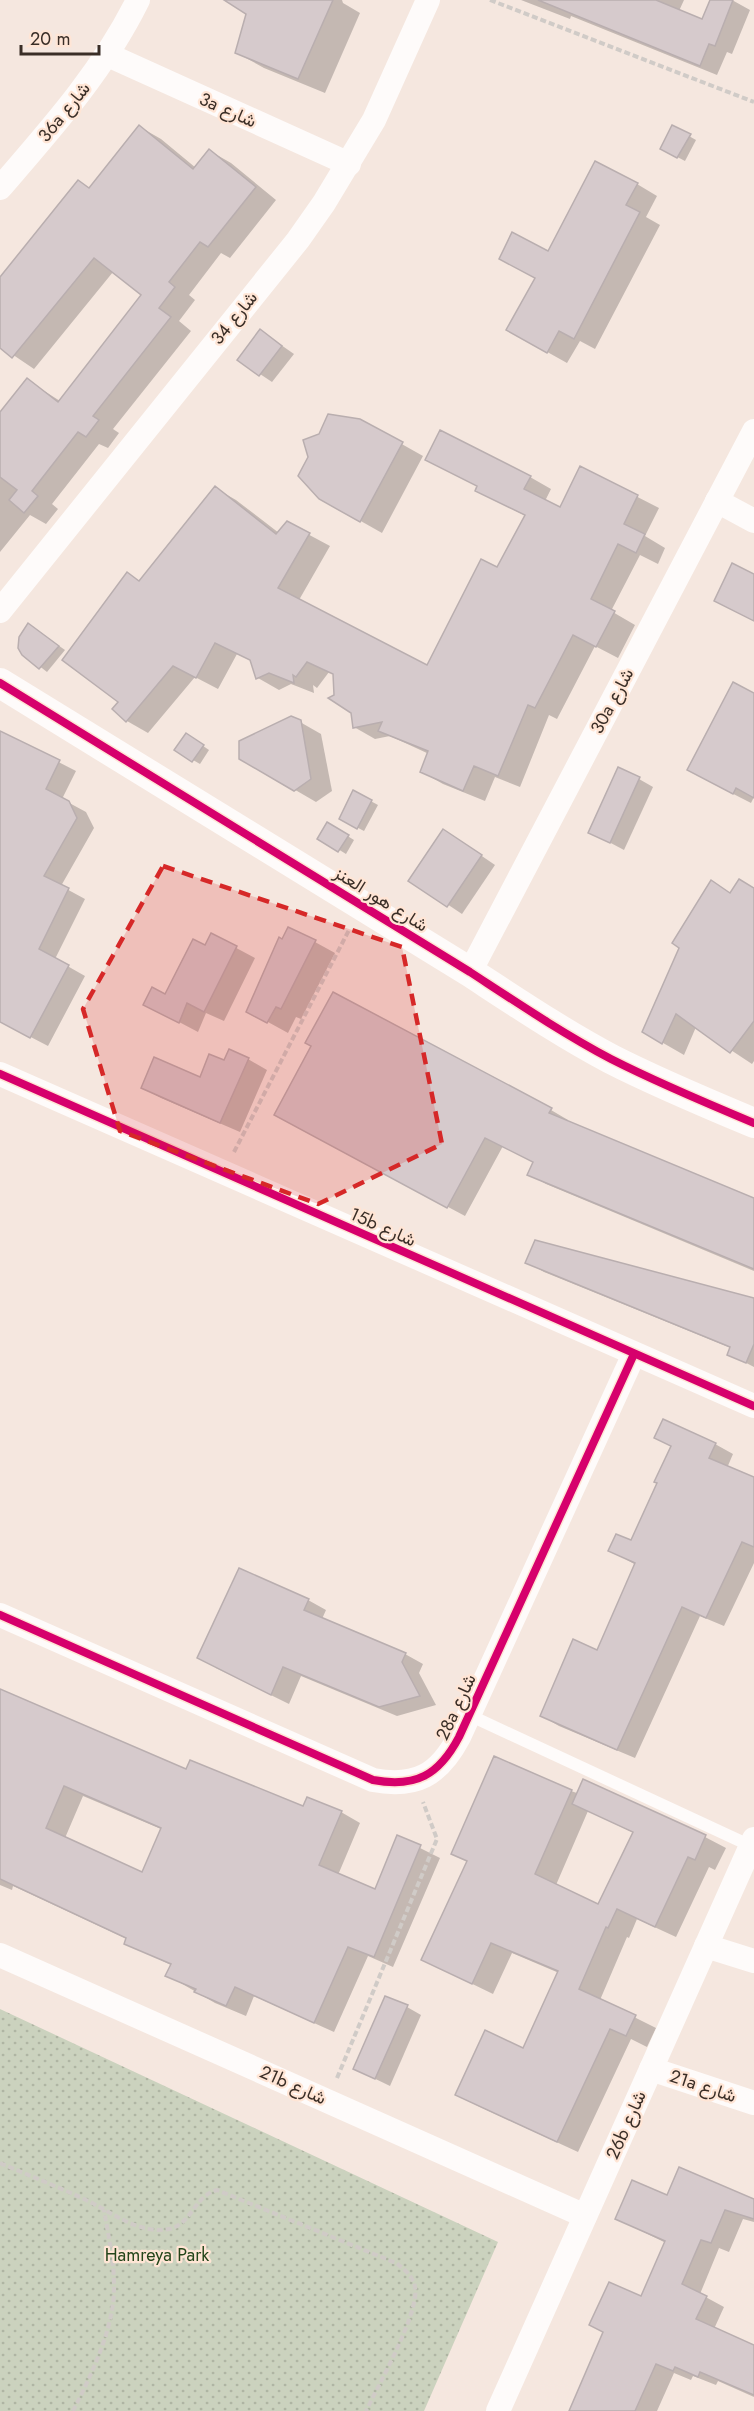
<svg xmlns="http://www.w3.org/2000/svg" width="754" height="2411" viewBox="0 0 754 2411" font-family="Jost,Vazirmatn,sans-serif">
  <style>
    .park { fill: url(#park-dots) }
    .shadow { fill: #0003; fill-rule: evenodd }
    .building { fill: #d6cacc; stroke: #b9aeaf; stroke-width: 1.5; fill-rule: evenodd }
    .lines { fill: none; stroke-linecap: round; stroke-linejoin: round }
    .path { stroke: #d0cbc7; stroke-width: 4; stroke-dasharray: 6 3; stroke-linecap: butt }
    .service { stroke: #fefbfa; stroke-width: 12 }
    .minor { stroke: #fefbfa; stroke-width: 24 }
    .tertiary { stroke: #fefbfa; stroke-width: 30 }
    .cycleway-casing { stroke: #ffe5d5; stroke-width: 11 }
    .cycleway { stroke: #d6006c; stroke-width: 8 }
    .marked { fill: #d62828; fill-opacity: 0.2; stroke: #d62828; stroke-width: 4.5; stroke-dasharray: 12 8; stroke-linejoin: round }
    .labels { text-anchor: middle; stroke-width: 4.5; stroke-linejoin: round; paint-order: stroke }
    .street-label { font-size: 18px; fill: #3a2e27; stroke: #ffe5d5 }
    .park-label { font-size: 18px; fill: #24451a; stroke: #ffe5d5 }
  </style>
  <defs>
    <pattern id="park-dots" width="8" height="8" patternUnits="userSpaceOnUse" patternTransform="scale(1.5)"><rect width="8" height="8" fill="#cbd2be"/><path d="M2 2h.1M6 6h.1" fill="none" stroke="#afb5a3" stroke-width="1.8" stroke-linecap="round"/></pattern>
  </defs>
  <rect width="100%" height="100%" fill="#f5e7df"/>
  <path class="park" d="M0,2009L498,2242L424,2411H0Z"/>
  <g class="shadow">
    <path d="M227,0H342L343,3L360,13L325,93L264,68L237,53L248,14Z"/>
    <path d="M521,0H684L679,11L703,21L711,0H732L750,10L732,54L727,52L717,75L571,16L570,19Z"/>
    <path d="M140,127L161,139L196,168L210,151L231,163L276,200L230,258L221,253L189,295L195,300L179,321L191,331L113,429L119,433L108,448L99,444L52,504L58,509L46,524L30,515L0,552V413L27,380L60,401L143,294L113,272L34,369L0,346V279L90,189Z"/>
    <path d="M673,127L696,140L685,161L662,149Z"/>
    <path d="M637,184L657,196L646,217L660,225L595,349L580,341L567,363L508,330L549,253Z"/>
    <path d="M261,331L294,354L272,382L239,360Z"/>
    <path d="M359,420L423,456L382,533L320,498Z"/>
    <path d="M427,460L530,477L551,489L545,501L561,509L581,468L659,508L645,536L665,548L658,564L640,555L611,611L635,625L618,658L595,646L557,719L549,715L520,787L495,777L485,801L443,784L422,772L429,754L390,736L375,739L354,727L352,713L335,696V675L329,672L317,688L313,685L314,693L291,684L279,690L258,678L252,661L237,654L218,689L195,677L148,733L127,721L114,709L120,701L128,574L141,582L215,488L236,500L279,533L287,523L330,546L299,600L427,667L498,569L526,516L498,502L477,490L479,487Z"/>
    <path d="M35,629L65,650L47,672L24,654Z"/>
    <path d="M754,695V797L751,803L706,780Z"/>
    <path d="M300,722L321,734L332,791L316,802L240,758Z"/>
    <path d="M0,732L76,771L62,799L86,812L94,828L61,886L85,899L55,959L85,976L48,1046L23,1033L0,1002Z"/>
    <path d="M193,739L209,750L200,764L193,760Z"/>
    <path d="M639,779L653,787L624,850L590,832Z"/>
    <path d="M354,792L378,805L364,831L341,819Z"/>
    <path d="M328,824L354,840L346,854L320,838Z"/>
    <path d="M457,839L495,865L462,914L411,880Z"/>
    <path d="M754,889V1061L752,1064L696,1027L684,1055L644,1032L731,894Z"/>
    <path d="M212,935L255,958L224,1021L206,1013L198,1032L162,1013L166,996L206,947Z"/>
    <path d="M315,942L335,953L301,1019L296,1017L288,1033L248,1011Z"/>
    <path d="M334,994L551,1110L568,1120L567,1122L754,1200V1271L546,1184L529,1174L534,1162L503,1146L465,1216L293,1124L313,1047Z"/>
    <path d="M248,1059L267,1070L240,1132L161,1098L142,1088L201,1079L225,1062Z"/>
    <path d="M527,1262L754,1299V1367L729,1354L731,1348L544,1272Z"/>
    <path d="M715,1444L733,1454L727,1468L754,1479V1563L724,1626L700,1616L635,1758L559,1726L542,1716L597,1652L636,1565L610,1550L632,1542L673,1446Z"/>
    <path d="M240,1570L308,1600L326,1610L322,1619L405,1654L423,1664L419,1673L436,1705L397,1716L301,1676L289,1704L216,1668Z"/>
    <path d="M0,1691L187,1771L304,1808L341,1812L360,1823L338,1875L375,1891L398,1837L440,1858L393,1967L368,1956L334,2032L254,1996L246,2016L215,2003L167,1975L171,1965L126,1943L127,1939L13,1886L12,1890L0,1885ZM83,1796L161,1829L142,1874L65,1838Z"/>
    <path d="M571,1791L705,1837L726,1848L715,1870L709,1867L676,1937L637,1919L629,1938L627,1937L600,2000L656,2028L647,2047L631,2039L578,2152L478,2106L457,2094L524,2050L559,1973L512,1953L493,1994L423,1960ZM588,1811L634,1833L599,1906L556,1885Z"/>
    <path d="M407,2007L421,2015L390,2086L355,2069Z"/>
    <path d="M667,2197L754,2201V2222L743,2219L729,2252L719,2248L700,2294L724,2307L714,2329L754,2346V2397L718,2381L716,2385L693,2376L691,2380L674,2373L657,2411H580L642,2298L666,2243L617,2219Z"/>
  </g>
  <g class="building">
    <path d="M224,0H333L298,79L235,53L246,14Z"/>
    <path d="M538,0H656L702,19L710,0H733L715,46L709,44L700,66Z"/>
    <path d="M139,125L193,169L209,149L256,187L208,247L200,242L169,282L175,287L159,308L171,317L93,416L99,420L86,437L78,432L32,491L38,496L24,513L9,500L17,490L0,477V412L27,378L58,402L141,295L94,258L12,358L0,348V277L78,180L89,188Z"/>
    <path d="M672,125L691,134L677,158L660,149Z"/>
    <path d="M595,161L638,183L626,205L640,212L574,339L559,331L547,353L506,330L535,278L499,259L512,232L548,251Z"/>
    <path d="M260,329L282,346L259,376L237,360Z"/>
    <path d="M328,414L360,419L403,442L360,522L319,499L298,476L308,457L303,440L319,434Z"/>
    <path d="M440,430L531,476L524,489L560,507L580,466L638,495L624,524L645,534L636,553L618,544L591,599L615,611L596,647L573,635L535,708L528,705L498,776L474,766L463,791L420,772L428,751L378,731L382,722L353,728L351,713L328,698L334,695L333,674L307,662L296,677L293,675L294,683L269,673L256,679L250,660L215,643L196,678L173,666L126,722L112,709L118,702L62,660L127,572L139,581L215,486L276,534L287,521L310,533L278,588L427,665L481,559L497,567L525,515L475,491L477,486L425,460Z"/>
    <path d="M732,563L754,574V621L714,601Z"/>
    <path d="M28,623L59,646L39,669L22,655L18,648L19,637Z"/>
    <path d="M733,682L754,693V798L736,788L733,794L687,770Z"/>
    <path d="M291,716L301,720L311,779L294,791L239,759V741Z"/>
    <path d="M0,731L60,760L46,789L69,801L77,818L44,876L69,888L39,949L69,965L30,1038L0,1022Z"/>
    <path d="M186,733L204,745L192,762L174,750Z"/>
    <path d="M618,767L640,777L610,843L588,833Z"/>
    <path d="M353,790L372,800L357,829L339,819Z"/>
    <path d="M327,822L349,835L338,852L317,839Z"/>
    <path d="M443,829L482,855L447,907L408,881Z"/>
    <path d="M739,879L754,888V1021L730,1053L676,1014L662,1044L642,1032L679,948L672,943L711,880L730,893Z"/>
    <path d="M288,927L316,940L281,1009L276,1007L267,1023L246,1012L279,937L282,939Z"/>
    <path d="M211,933L237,946L204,1012L187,1003L179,1023L143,1005L152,987L165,994L193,939L205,945Z"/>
    <path d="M333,992L552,1108L549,1113L754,1198V1269L527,1175L533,1162L485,1138L447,1208L274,1115L311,1046L305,1043Z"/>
    <path d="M229,1049L249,1058L220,1123L141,1088L154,1057L200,1077L209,1054L224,1060Z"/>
    <path d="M535,1240L754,1298V1344L746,1363L727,1355L730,1347L525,1263Z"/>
    <path d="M663,1419L716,1443L709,1458L754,1477V1547L742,1542L706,1618L682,1607L617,1750L540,1716L573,1639L597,1650L635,1563L608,1551L616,1534L631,1540L657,1483L654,1482L671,1446L654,1438Z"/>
    <path d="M239,1568L309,1599L304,1610L406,1653L402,1662L420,1696L379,1707L283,1667L271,1695L197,1658Z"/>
    <path d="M0,1689L186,1769L190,1760L303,1806L307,1797L342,1811L319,1865L375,1889L397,1835L421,1845L374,1957L348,1947L314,2023L235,1987L226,2006L194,1992L196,1989L165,1976L171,1964L124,1944L126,1938L0,1879ZM64,1786L161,1828L142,1872L46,1828Z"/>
    <path d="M494,1756L572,1790L535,1874L598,1904L633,1832L572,1804L583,1779L706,1835L695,1860L688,1857L655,1927L617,1909L608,1928L606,1927L579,1989L636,2015L626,2036L610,2029L557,2142L455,2095L485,2030L523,2048L558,1971L491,1943L472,1984L421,1960L467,1861L451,1854Z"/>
    <path d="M385,1996L408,2005L375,2079L353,2069Z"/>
    <path d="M679,2167L754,2199V2219L725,2210L711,2243L701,2240L682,2284L707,2296L696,2319L754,2345V2395L700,2372L698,2377L675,2367L673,2371L656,2364L635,2411H569L603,2332L589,2325L609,2282L641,2296L665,2241L615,2219L632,2180L667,2195Z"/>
  </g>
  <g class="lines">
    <g class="path">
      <path d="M490,0L754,102"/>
      <path d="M234,1152L349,930"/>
      <path d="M337,2078L437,1839L423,1802"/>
      <path d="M0,2163C28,2175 56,2186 84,2199C110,2211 139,2235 169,2229C192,2224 194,2196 217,2190L396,2263C404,2269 413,2276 415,2287C420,2312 378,2386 366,2411"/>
      <path d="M73,2411C92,2373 115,2327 114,2284C114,2260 108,2234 104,2210"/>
    </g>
    <path class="service" d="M469,1715L751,1846"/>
    <g class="minor">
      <path d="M108,55L349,164"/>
      <path d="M0,188C51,129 103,71 138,0"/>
      <path d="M717,501L754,521"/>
      <path d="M0,611L298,240L324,203L374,120L428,0"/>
      <path d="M470,972L754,431"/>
      <path d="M0,1074L754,1406"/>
      <path d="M0,1615L373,1780C416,1788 439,1775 459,1737L634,1354"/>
      <path d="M706,1946L754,1961"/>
      <path d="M0,1955L585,2216"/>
      <path d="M651,2069L754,2103"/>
      <path d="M498,2411L754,1839"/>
    </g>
    <path class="tertiary" d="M0,683L470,972C516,1002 562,1033 611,1059C658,1083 706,1103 754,1123"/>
    <g class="cycleway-casing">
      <g id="cycleway">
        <path d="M0,683L470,972C516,1002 562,1033 611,1059C658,1083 706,1103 754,1123"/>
        <path d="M0,1074L754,1406"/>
        <path d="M0,1615L373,1780C416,1788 439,1775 459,1737L634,1354"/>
      </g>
    </g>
    <use href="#cycleway" class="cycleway"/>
  </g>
  <path class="marked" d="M163,866L402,947L442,1144L318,1204L120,1131L83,1009Z"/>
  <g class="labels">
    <g class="street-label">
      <text transform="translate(228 110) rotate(24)" y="6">3a شارع</text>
      <text transform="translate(64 112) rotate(-51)" y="6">36a شارع</text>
      <text transform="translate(234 318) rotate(-51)" y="6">شارع 34</text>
      <text transform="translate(612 701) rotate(-62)" y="6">30a شارع</text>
      <text transform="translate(381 899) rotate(32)" y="6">شارع هور العنز</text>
      <text transform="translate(383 1227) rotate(24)" y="6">15b شارع</text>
      <text transform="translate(456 1707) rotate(-65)" y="6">28a شارع</text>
      <text transform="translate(293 2085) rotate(24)" y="6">21b شارع</text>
      <text transform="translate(703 2086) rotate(18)" y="6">21a شارع</text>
      <text transform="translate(626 2125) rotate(-66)" y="6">26b شارع</text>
    </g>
    <g class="park-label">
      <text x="157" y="2261">Hamreya Park</text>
    </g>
  </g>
  <path d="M21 45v9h78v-9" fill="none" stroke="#3a2e27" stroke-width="3"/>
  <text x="30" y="45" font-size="18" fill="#3a2e27" stroke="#ffe5d5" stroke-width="4.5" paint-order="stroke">20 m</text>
</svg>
